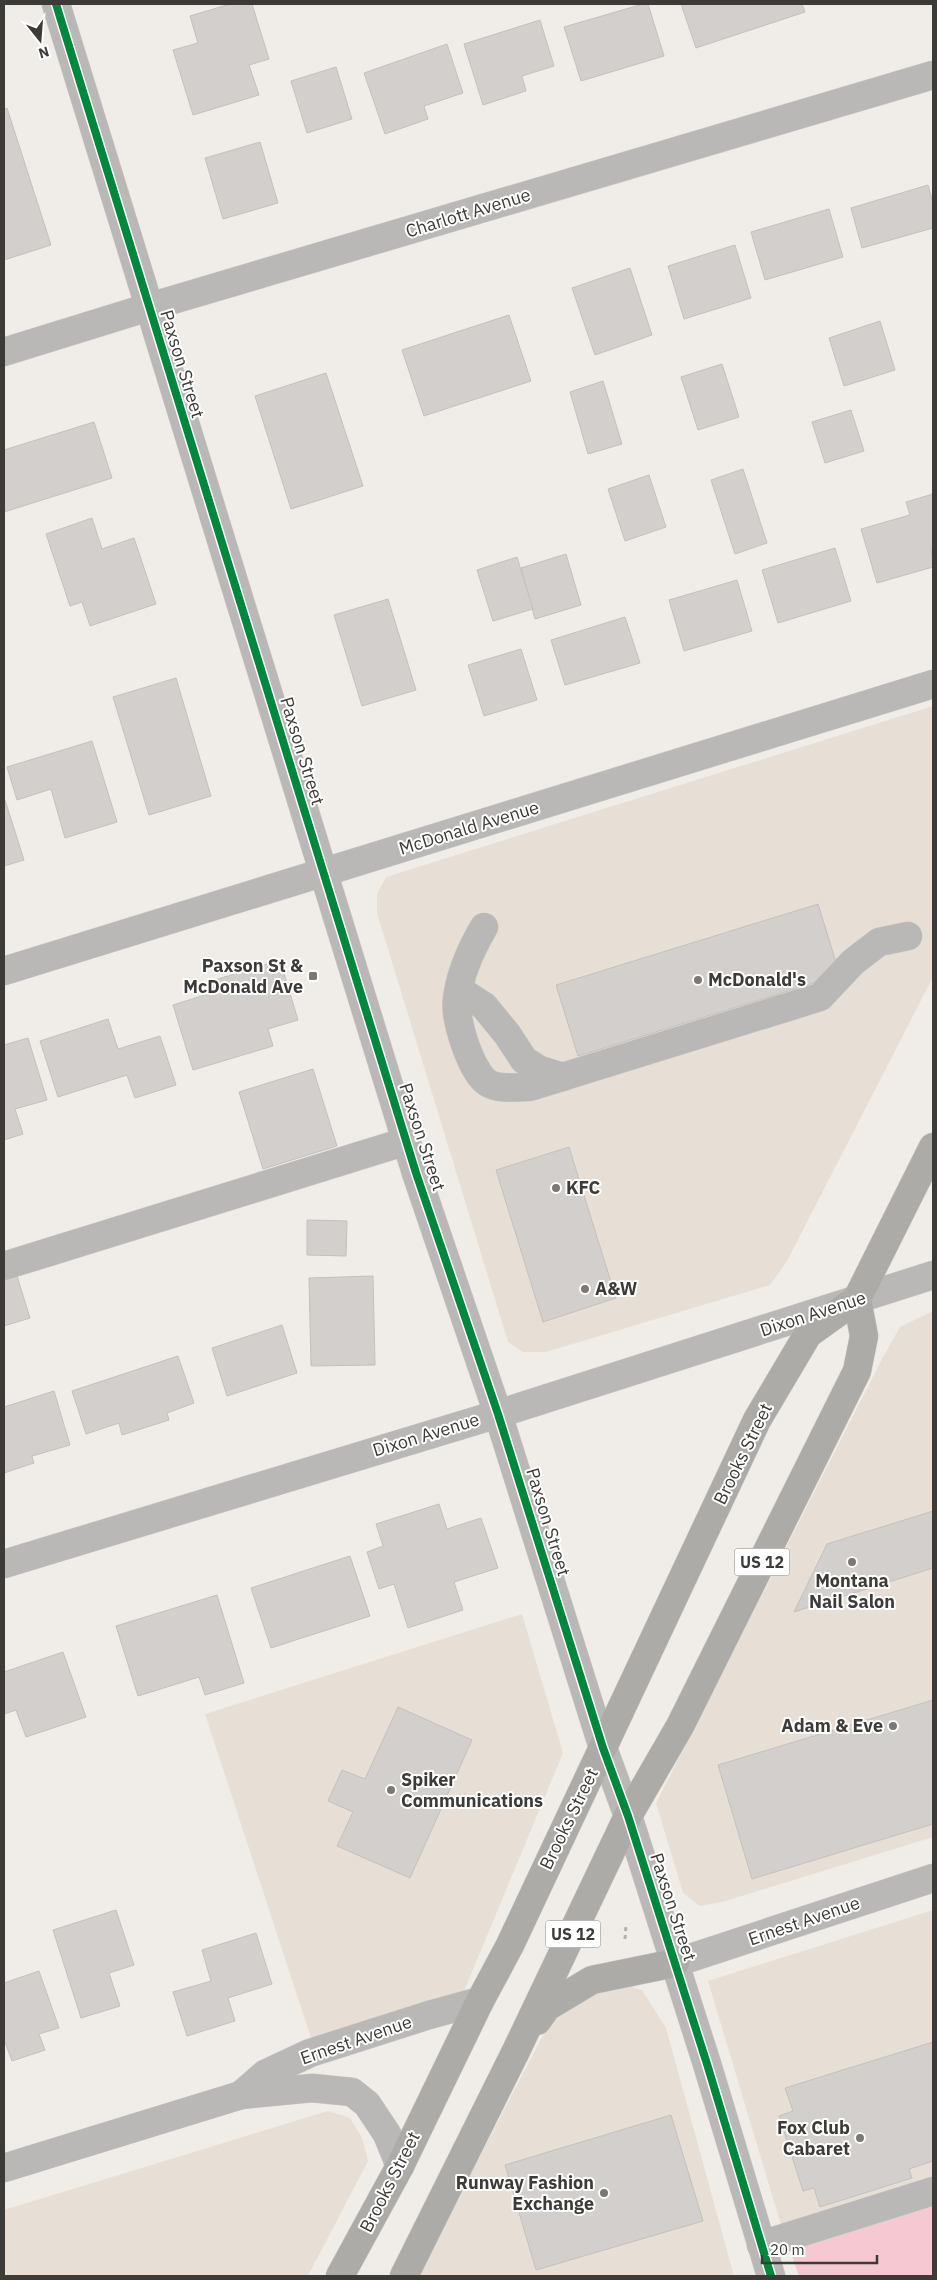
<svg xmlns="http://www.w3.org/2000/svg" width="937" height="2280" viewBox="0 0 937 2280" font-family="'IBM Plex Sans',sans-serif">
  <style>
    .built { fill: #e7dfd5 }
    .green { fill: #f6c8d1 }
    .building { fill: #d2cfcc; stroke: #c3c0be }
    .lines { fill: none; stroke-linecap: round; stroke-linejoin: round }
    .minor-casing { stroke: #cbc9c5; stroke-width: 29 }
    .highway-casing { stroke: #cbc9c5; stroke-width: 29 }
    .path { stroke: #b2b0ae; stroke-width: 3; stroke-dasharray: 4 4; stroke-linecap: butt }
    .minor { stroke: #b9b8b6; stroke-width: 28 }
    .highway { stroke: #acaba8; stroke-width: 28 }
    .cycleway-casing { stroke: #fff; stroke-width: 11 }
    .cycleway { stroke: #00873e; stroke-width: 8 }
    .poi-dot { fill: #7c7975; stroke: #fff; stroke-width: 2 }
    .labels { text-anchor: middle; stroke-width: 4; stroke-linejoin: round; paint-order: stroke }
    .shield { fill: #fff; stroke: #777673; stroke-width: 1 }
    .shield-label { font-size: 16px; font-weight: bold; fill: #3d3b37 }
    .street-label { font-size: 18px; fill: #3d3b37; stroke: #fff }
    .poi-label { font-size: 18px; font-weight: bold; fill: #3d3b37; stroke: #fff; text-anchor: end }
  </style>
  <rect width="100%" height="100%" fill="#f0ece8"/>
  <g class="built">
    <path d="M933,706V977L787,1261L770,1285L546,1352H523L508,1342L377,913V894L386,877Z"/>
    <path d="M933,1311V1837L722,1902L700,1906L683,1893L656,1803L883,1357L900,1327Z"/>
    <path d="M522,1614L563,1753L464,1991L311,2038L205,1714Z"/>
    <path d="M933,1910V2176L781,2225L708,1981Z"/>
    <path d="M619,1983L642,1990L666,2028L734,2276H417L560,2003Z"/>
    <path d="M328,2111L350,2118L362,2138L368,2161L308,2276H4V2210Z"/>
  </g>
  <path class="green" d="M933,2176V2276H799L781,2225Z"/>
  <g class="building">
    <path d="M230,4H252L269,59L249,65L259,95L193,115L173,50L198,43L190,16Z"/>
    <path d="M643,4H648L664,56L581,81L564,27Z"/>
    <path d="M681,4H802L805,12L696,48Z"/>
    <path d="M540,20L554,66L522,76L526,91L483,105L464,44Z"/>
    <path d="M447,44L463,93L424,106L428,119L385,134L364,73Z"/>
    <path d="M336,67L352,119L307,133L291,81Z"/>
    <path d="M7,108L51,245L4,260V109Z"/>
    <path d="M260,142L278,203L223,219L205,158Z"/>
    <path d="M928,185L933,203V228L862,248L851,208Z"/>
    <path d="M829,209L843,257L765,280L751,232Z"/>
    <path d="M735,245L751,298L684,319L668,266Z"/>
    <path d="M630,268L652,335L595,355L572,288Z"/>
    <path d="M509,315L531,381L424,416L402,350Z"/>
    <path d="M880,321L895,370L844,386L829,338Z"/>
    <path d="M722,364L739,417L698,430L681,377Z"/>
    <path d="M326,373L363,486L291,509L255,396Z"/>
    <path d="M603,381L622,444L588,454L570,392Z"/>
    <path d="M851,410L864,451L825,463L812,422Z"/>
    <path d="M94,422L112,478L4,512V450Z"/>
    <path d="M743,469L767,543L735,554L711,480Z"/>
    <path d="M649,475L666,527L625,541L608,489Z"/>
    <path d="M933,494V546L931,547L933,567L877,583L861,529L910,515L906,502Z"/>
    <path d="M92,518L102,549L134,538L156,604L90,626L82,602L70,606L46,534Z"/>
    <path d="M835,548L851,601L778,623L762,570Z"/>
    <path d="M566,554L581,605L535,619L521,568Z"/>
    <path d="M517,557L533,609L493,621L477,570Z"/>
    <path d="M737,580L752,631L684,651L669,600Z"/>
    <path d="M388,599L416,690L362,706L334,615Z"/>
    <path d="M625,617L640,663L565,685L551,640Z"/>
    <path d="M521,649L537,700L484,716L468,665Z"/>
    <path d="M176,678L211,796L149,815L113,697Z"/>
    <path d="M92,741L117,822L65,838L51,789L17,800L7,767Z"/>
    <path d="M4,797L24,860L4,866Z"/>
    <path d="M818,904L840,975L578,1056L556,985Z"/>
    <path d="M280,960L298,1020L268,1029L273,1046L193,1070L173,1005L208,994L205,983Z"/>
    <path d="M108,1019L118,1049L160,1036L176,1085L135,1098L127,1075L58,1097L40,1041Z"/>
    <path d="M28,1038L47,1100L15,1109L23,1134L4,1140V1045Z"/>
    <path d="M313,1069L337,1146L263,1169L239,1092Z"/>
    <path d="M569,1147L616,1298L543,1322L496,1170Z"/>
    <path d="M307,1220L347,1221L346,1256L307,1255Z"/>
    <path d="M17,1276L30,1318L4,1326V1280Z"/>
    <path d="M373,1276L375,1365L311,1366L309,1278Z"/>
    <path d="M282,1325L297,1373L227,1396L212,1348Z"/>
    <path d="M178,1356L194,1403L167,1413L169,1420L122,1435L119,1423L86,1434L72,1391Z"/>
    <path d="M54,1391L70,1445L32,1456L34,1463L4,1473V1407Z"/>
    <path d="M439,1504L447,1529L481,1518L498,1568L454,1582L463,1610L408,1628L394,1584L379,1589L367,1552L383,1546L376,1524Z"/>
    <path d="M933,1511V1568L794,1612L827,1544Z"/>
    <path d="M350,1556L370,1616L271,1648L251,1588Z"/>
    <path d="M217,1595L244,1683L205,1695L199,1677L138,1696L116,1626Z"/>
    <path d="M63,1652L86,1717L26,1737L16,1710L4,1714V1672Z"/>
    <path d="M933,1700V1824L752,1879L718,1765Z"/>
    <path d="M398,1707L472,1740L410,1878L337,1846L353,1812L328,1801L342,1770L365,1779Z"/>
    <path d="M116,1910L134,1965L109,1973L120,2006L81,2018L53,1930Z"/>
    <path d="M256,1933L272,1984L228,1998L235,2021L187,2036L173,1992L211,1981L202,1950Z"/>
    <path d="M39,1971L59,2028L39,2034L45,2050L12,2061L5,2042H4V1983Z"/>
    <path d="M933,2042V2161L909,2169L912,2178L820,2207L814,2188L803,2191L779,2116L793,2111L785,2088Z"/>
    <path d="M671,2115L703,2221L536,2270L505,2165Z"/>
  </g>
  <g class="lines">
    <g class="minor-casing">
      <g id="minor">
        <path d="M56,4L416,1173L498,1414L603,1748L628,1816L707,2064L771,2276"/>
        <path d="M4,352L149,307L933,75"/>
        <path d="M484,927C471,949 460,973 457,999C454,1018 471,1073 488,1083C499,1090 517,1087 530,1087L820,997L853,962L879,942L908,936"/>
        <path d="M4,971L933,684"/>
        <path d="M459,990L484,1006L507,1034L524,1060L540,1070L563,1077"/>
        <path d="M4,1266L407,1141"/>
        <path d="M4,1564L498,1414L933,1275"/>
        <path d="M675,1963L933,1878"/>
        <path d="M241,2095L265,2074L310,2053L429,2015L480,2001"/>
        <path d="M4,2168L241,2095L312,2088L352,2092L367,2104L387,2134L400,2166"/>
        <path d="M761,2245L933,2191"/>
      </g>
    </g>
    <g class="highway-casing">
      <g id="highway">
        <path d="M537,2021L547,2007L592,1980L675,1963"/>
        <path d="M340,2276L400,2166L480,2001L510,1945L757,1420L808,1334L857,1299L933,1147"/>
        <path d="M404,2276L516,2051L628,1816L680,1726L857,1371L864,1336L857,1299"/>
      </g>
    </g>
    <path class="path" d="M625,1939L626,1925"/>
    <use href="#minor" class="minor"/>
    <use href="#highway" class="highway"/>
    <g class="cycleway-casing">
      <path id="cycleway" d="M56,4L416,1173L498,1414L603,1748L628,1816L707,2064L771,2276"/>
    </g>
    <use href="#cycleway" class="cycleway"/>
  </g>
  <g class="poi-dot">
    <rect x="308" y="971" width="10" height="10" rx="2.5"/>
    <circle cx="698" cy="980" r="5"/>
    <circle cx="556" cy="1188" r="5"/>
    <circle cx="585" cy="1289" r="5"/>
    <circle cx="852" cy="1562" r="5"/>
    <circle cx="893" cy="1726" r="5"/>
    <circle cx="391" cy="1790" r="5"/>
    <circle cx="860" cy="2138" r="5"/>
    <circle cx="604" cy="2193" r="5"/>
  </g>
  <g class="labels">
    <g class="shield">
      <rect x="734.5" y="1548.5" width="55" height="27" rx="4"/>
      <rect x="545.5" y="1920.5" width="55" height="27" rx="4"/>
    </g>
    <g class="shield-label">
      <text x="762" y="1568">US 12</text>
      <text x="573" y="1940">US 12</text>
    </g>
    <g class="street-label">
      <text transform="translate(468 213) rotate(-17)" y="6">Charlott Avenue</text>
      <text transform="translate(182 364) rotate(73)" y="6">Paxson Street</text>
      <text transform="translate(302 751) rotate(73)" y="6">Paxson Street</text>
      <text transform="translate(469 828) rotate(-17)" y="6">McDonald Avenue</text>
      <text transform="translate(422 1137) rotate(72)" y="6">Paxson Street</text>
      <text transform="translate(813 1314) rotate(-18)" y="6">Dixon Avenue</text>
      <text transform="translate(426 1435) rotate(-17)" y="6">Dixon Avenue</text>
      <text transform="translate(743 1454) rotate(-64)" y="6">Brooks Street</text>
      <text transform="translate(548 1522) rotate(73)" y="6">Paxson Street</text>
      <text transform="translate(569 1819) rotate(-64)" y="6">Brooks Street</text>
      <text transform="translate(673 1907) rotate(72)" y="6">Paxson Street</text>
      <text transform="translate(804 1921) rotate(-19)" y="6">Ernest Avenue</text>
      <text transform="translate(356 2040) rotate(-19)" y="6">Ernest Avenue</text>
      <text transform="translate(390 2182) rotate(-63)" y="6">Brooks Street</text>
    </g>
    <g class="poi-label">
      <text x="303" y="972">Paxson St &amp;<tspan x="303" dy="21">McDonald Ave</tspan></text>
      <text x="708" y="986" text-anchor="start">McDonald's</text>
      <text x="566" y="1194" text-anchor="start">KFC</text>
      <text x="595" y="1295" text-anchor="start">A&amp;W</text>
      <text x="852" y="1587" text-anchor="middle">Montana<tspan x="852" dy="21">Nail Salon</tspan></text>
      <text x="883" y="1732">Adam &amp; Eve</text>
      <text x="401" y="1786" text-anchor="start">Spiker<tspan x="401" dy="21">Communications</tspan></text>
      <text x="850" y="2134">Fox Club<tspan x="850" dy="21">Cabaret</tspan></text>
      <text x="594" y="2189">Runway Fashion<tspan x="594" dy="21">Exchange</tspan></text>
    </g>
  </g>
  <rect width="937" height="2280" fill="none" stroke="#3d3b37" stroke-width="10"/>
  <g transform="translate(40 40) rotate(163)" stroke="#ffffff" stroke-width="4" paint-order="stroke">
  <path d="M0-4L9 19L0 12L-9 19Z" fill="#3d3b37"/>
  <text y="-8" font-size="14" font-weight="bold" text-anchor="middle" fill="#3d3b37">N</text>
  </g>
  <path d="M762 2255v8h115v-8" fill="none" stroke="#3d3b37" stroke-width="2.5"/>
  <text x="770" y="2255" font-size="15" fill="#3d3b37" stroke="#ffffff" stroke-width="4" paint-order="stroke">20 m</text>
</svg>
